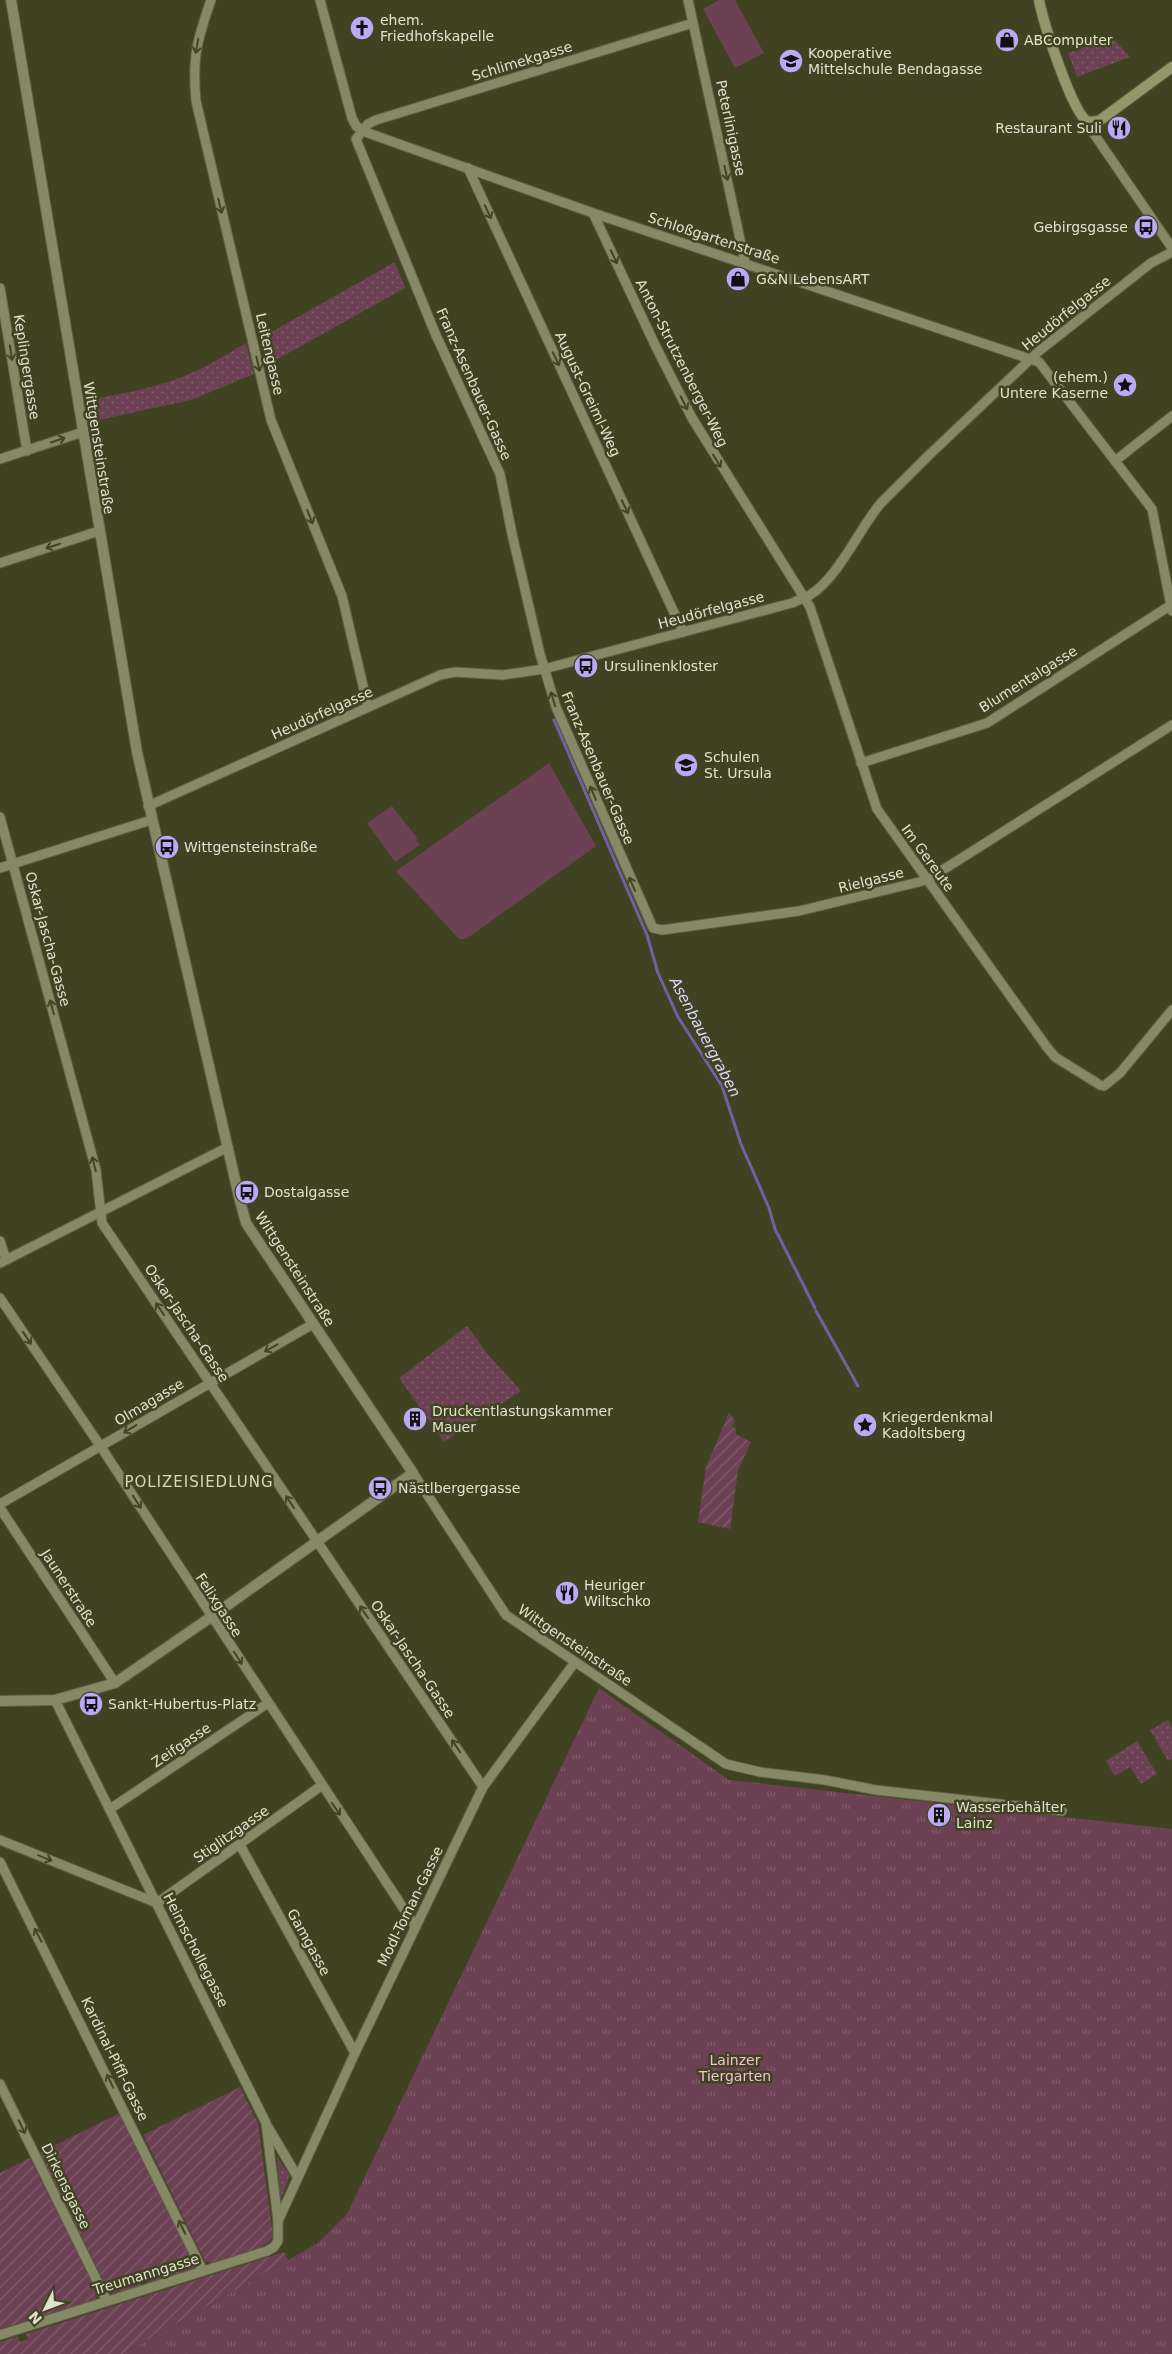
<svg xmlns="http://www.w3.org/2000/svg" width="1172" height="2354" viewBox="0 0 1172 2354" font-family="'DejaVu Sans',sans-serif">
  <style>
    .grass { fill: url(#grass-dots) }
    .park { fill: url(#park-tufts) }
    .garden { fill: url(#garden-furrows) }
    .pitch { fill: #6b4153 }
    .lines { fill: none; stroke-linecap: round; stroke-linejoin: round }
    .stream { stroke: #7062a1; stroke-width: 3 }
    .minor-casing { stroke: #5e6043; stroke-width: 11 }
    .tertiary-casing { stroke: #5e6043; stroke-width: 12 }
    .secondary-casing { stroke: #5e6043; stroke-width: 12 }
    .minor { stroke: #858965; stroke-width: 9 }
    .tertiary { stroke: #858965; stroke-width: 10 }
    .secondary { stroke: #93986a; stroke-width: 10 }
    .oneway { stroke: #434625 }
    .labels { text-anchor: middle; stroke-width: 5; stroke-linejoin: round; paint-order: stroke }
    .poi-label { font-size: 14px; fill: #e0e2cf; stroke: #404322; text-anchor: start }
    .street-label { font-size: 14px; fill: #e0e2cf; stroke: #404322 }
    .park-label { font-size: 14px; fill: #fbbdd6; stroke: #404322 }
    .water-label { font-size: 15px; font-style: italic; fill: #ddd7fc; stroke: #404322 }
    .neighbourhood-label { font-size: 15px; letter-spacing: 1px; fill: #d5dab3; stroke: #404322 }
  </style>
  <defs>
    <pattern id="grass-dots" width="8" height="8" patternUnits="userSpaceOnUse" patternTransform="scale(1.25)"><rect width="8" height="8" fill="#6b4153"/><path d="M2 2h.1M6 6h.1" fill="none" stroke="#805c6b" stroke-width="1.8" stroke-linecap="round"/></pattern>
    <pattern id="park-tufts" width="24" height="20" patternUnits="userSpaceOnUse" patternTransform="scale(1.25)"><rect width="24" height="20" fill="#6b4153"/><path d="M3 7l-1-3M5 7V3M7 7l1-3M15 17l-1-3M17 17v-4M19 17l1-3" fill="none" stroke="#805c6b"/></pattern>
    <pattern id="garden-furrows" width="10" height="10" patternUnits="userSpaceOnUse" patternTransform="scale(1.25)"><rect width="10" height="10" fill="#6b4153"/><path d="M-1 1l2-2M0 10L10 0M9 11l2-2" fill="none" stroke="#805c6b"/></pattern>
  </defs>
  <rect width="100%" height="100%" fill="#404322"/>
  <g class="grass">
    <path d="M1112,37L1130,57L1077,77L1068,53Z"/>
    <path d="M395,262L405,288L267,365L259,339Z"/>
    <path d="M246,343L254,374L191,400L94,421L90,400C126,393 165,386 198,370C215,362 230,352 246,343Z"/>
    <path d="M467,1326L487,1353L521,1391L444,1442L399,1378Z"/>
    <path d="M1168,1720L1172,1727V1759L1168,1761L1150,1730Z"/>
    <path d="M1137,1741L1157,1774L1141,1784L1130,1767L1115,1776L1106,1761Z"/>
    <path d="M277,2157L290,2175L281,2199H280Z"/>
  </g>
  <path class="park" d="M599,1688L729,1780L1172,1829V2354H123L318,2243L347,2214Z"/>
  <g class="garden">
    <path d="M729,1413L735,1420L732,1427L736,1429V1434L751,1442L738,1471L730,1529L698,1522L706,1467Z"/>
    <path d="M240,2087L258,2123L273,2236C267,2251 227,2258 211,2263L205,2261L143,2135Z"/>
    <path d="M120,2113L195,2266L193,2269L148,2283L145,2278L139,2280L141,2286L110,2294L39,2153Z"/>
    <path d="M30,2158L98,2294L95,2300L0,2329V2173Z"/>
    <path d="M284,2252L288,2260L123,2354H0V2342L18,2336L20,2342L28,2339L26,2334Z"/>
  </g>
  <g class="pitch">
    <path d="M719,0H735L764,53L735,68L703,9Z"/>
    <path d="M549,763L596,846L466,939H459L396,871Z"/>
    <path d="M392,806L418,839L416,840L420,845L395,862L367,823Z"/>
  </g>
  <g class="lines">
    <g class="stream">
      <path d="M554,720L647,935L658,973L678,1017L722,1086L741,1144L769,1208L775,1229L815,1308"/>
      <path d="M816,1311L858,1386"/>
    </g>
    <g class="minor-casing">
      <g id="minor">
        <path d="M211,0C197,40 192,58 196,101L271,420L342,596L368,707"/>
        <path d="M320,0L352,118L356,126L368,133L593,213L1039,362L1152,509L1172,611"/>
        <path d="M688,0L745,262"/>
        <path d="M693,23L376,120L368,124L356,139L435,333L500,474L512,534L540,654L556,707L653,928L662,930L799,911L927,880L1172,725"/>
        <path d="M1088,122L1092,131L1172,248"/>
        <path d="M468,168L683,632"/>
        <path d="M593,213L656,347L692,418L810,607L877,809L1046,1046L1055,1057L1100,1085L1104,1086L1120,1073L1172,1010"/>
        <path d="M0,288L27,451"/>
        <path d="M0,459L83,432"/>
        <path d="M1115,461L1172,416"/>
        <path d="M0,563L99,531"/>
        <path d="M861,763L987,723L1171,605"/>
        <path d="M148,806L440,675L455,672L503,675L544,669L792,603C798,600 805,598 810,595C838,578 859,529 881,503L928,456L1039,351L1151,263L1172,252"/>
        <path d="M0,817L96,1170L102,1223L483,1787"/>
        <path d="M0,868L151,820"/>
        <path d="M0,1241L6,1259"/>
        <path d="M0,1263L228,1147"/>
        <path d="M0,1298L101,1447L415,1926"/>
        <path d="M413,1473L506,1615L726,1764L760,1772L825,1780L876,1790L1062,1811"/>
        <path d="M0,1504L313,1324"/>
        <path d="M0,1508L115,1683"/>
        <path d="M110,1809L268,1703"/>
        <path d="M0,1840L157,1903L321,1786"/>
        <path d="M240,1845L355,2053"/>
        <path d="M0,1862L203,2271"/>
        <path d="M0,2084L107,2301"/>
        <path d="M268,2127L297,2176"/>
        <path d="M278,2221L355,2053L483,1787L575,1662"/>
        <path d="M0,2335L267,2251L274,2247L278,2241V2221L266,2123L55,1700"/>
      </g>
    </g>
    <g class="tertiary-casing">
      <path id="tertiary" d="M0,1701L55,1700L115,1683L211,1617L413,1473L246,1223L239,1197L137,752L11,0"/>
    </g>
    <g class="secondary-casing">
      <path id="secondary" d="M1039,0C1043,21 1072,113 1088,122L1099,121L1172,67"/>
    </g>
    <use href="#minor" class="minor"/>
    <use href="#tertiary" class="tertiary"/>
    <use href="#secondary" class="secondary"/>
  </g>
  <defs><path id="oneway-shaft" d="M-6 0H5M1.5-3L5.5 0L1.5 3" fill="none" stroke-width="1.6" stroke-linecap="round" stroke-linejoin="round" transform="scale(1.25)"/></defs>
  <g class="oneway">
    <use href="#oneway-shaft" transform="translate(197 46) rotate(100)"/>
    <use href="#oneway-shaft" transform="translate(726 173) rotate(78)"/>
    <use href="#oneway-shaft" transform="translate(220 206) rotate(77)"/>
    <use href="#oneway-shaft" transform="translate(488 212) rotate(65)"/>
    <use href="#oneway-shaft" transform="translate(614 257) rotate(65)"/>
    <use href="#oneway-shaft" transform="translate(11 353) rotate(81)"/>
    <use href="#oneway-shaft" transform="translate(556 359) rotate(65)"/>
    <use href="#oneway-shaft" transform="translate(258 364) rotate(77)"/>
    <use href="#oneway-shaft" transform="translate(684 403) rotate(63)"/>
    <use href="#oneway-shaft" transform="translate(58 440) rotate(-19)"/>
    <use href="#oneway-shaft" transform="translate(717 461) rotate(58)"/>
    <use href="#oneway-shaft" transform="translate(625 507) rotate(65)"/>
    <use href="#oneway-shaft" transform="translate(310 517) rotate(68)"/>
    <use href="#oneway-shaft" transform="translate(53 546) rotate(162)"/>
    <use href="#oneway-shaft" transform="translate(553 699) rotate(-107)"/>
    <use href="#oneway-shaft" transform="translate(593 793) rotate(-113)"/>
    <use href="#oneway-shaft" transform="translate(632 884) rotate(-114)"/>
    <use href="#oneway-shaft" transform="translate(52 1007) rotate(-105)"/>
    <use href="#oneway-shaft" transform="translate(94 1164) rotate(-104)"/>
    <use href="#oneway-shaft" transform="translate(160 1309) rotate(-124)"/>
    <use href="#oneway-shaft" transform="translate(27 1338) rotate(56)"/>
    <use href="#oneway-shaft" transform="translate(271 1348) rotate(151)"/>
    <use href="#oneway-shaft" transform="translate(130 1429) rotate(149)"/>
    <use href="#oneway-shaft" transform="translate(137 1502) rotate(57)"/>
    <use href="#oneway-shaft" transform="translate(290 1502) rotate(-124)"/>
    <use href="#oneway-shaft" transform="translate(364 1612) rotate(-124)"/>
    <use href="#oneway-shaft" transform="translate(238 1658) rotate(57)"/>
    <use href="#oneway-shaft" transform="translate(456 1746) rotate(-124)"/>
    <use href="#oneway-shaft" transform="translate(336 1809) rotate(56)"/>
    <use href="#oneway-shaft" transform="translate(45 1858) rotate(22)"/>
    <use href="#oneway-shaft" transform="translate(38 1935) rotate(-117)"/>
    <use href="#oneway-shaft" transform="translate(110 2081) rotate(-116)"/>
    <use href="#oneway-shaft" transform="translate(22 2127) rotate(64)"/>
    <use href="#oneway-shaft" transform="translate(182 2227) rotate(-116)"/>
  </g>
  <defs>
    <g id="church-disc" transform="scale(1.25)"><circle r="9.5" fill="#baaaf6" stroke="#404322"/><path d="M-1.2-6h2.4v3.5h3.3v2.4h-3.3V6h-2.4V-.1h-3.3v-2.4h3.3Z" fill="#111"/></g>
    <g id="shop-disc" transform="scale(1.25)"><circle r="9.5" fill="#baaaf6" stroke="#404322"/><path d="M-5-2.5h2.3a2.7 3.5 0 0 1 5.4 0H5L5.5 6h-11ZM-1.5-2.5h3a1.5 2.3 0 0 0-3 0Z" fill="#111"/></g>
    <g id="school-disc" transform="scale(1.25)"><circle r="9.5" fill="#baaaf6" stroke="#404322"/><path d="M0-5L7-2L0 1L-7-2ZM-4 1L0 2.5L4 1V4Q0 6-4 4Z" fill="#111"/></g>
    <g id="restaurant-disc" transform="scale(1.25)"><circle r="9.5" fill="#baaaf6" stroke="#404322"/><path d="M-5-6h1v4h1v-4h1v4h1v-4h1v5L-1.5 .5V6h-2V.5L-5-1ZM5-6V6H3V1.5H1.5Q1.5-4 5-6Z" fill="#111"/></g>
    <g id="bus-disc" transform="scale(1.25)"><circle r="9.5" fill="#baaaf6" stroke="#404322"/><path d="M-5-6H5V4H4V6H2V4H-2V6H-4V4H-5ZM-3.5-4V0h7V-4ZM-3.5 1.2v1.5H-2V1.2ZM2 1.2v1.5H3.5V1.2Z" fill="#111"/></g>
    <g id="sight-disc" transform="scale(1.25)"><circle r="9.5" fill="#baaaf6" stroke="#404322"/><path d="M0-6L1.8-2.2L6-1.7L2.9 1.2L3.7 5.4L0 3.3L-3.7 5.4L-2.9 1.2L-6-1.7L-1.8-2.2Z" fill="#111"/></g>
    <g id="building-disc" transform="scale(1.25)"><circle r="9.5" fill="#baaaf6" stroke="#404322"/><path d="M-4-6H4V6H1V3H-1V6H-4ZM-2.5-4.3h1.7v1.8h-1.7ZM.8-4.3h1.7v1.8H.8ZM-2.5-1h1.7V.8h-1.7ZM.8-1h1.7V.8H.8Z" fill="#111"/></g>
  </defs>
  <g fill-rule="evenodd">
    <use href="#church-disc" x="362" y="28"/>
    <use href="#shop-disc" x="1007" y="40"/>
    <use href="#school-disc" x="791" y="61"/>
    <use href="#restaurant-disc" x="1119" y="128"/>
    <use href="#bus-disc" x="1146" y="227"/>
    <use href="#shop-disc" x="738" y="279"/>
    <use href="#sight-disc" x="1125" y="385"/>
    <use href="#bus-disc" x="586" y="666"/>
    <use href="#school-disc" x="686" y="765"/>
    <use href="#bus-disc" x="167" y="847"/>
    <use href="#bus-disc" x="247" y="1192"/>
    <use href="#building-disc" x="415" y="1419"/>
    <use href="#sight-disc" x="865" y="1425"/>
    <use href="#bus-disc" x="380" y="1488"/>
    <use href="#restaurant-disc" x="567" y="1593"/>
    <use href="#bus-disc" x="91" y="1704"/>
    <use href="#building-disc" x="939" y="1815"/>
  </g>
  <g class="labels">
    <g class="poi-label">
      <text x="380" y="25">ehem.<tspan x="380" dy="16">Friedhofskapelle</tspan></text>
      <text x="1024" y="45">ABComputer</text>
      <text x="808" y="58">Kooperative<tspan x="808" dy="16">Mittelschule Bendagasse</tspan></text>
      <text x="1102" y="133" text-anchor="end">Restaurant Suli</text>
      <text x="1128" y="232" text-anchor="end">Gebirgsgasse</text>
      <text x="756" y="284">G&amp;N LebensART</text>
      <text x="1108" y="382" text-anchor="end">(ehem.)<tspan x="1108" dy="16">Untere Kaserne</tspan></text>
      <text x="604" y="671">Ursulinenkloster</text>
      <text x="704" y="762">Schulen<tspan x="704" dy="16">St. Ursula</tspan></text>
      <text x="184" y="852">Wittgensteinstraße</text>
      <text x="264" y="1197">Dostalgasse</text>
      <text x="432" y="1416">Druckentlastungskammer<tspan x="432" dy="16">Mauer</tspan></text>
      <text x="882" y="1422">Kriegerdenkmal<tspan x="882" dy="16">Kadoltsberg</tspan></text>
      <text x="398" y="1493">Nästlbergergasse</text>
      <text x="584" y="1590">Heuriger<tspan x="584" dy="16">Wiltschko</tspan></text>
      <text x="108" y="1709">Sankt-Hubertus-Platz</text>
      <text x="956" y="1812">Wasserbehälter<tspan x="956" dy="16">Lainz</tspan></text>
    </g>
    <g class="street-label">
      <text transform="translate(522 61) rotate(-17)" y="5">Schlimekgasse</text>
      <text transform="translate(731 128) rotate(78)" y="5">Peterlinigasse</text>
      <text transform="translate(714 238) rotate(18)" y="5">Schloßgartenstraße</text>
      <text transform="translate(1066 313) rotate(-39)" y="5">Heudörfelgasse</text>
      <text transform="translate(270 354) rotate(77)" y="5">Leitengasse</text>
      <text transform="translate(682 363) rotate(63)" y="5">Anton-Strutzenberger-Weg</text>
      <text transform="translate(27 367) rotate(81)" y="5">Keplingergasse</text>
      <text transform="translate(474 384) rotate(66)" y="5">Franz-Asenbauer-Gasse</text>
      <text transform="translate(588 394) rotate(65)" y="5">August-Greiml-Weg</text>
      <text transform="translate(99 448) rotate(81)" y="5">Wittgensteinstraße</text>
      <text transform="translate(711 610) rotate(-15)" y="5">Heudörfelgasse</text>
      <text transform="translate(1028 679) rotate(-32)" y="5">Blumentalgasse</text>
      <text transform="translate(322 713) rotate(-24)" y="5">Heudörfelgasse</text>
      <text transform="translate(598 768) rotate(67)" y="5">Franz-Asenbauer-Gasse</text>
      <text transform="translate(928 858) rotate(54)" y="5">Im Gereute</text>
      <text transform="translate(871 880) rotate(-14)" y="5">Rielgasse</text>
      <text transform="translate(48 939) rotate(75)" y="5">Oskar-Jascha-Gasse</text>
      <text transform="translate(295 1269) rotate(57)" y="5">Wittgensteinstraße</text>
      <text transform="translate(187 1323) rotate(56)" y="5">Oskar-Jascha-Gasse</text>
      <text transform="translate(149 1402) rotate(-31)" y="5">Olmagasse</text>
      <text transform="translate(69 1588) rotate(57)" y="5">Jaunerstraße</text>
      <text transform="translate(219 1605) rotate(57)" y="5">Felixgasse</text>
      <text transform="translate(575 1645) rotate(34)" y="5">Wittgensteinstraße</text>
      <text transform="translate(413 1659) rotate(56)" y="5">Oskar-Jascha-Gasse</text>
      <text transform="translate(181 1745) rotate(-34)" y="5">Zeifgasse</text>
      <text transform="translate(231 1834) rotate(-35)" y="5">Stiglitzgasse</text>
      <text transform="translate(410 1906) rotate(-64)" y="5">Modl-Toman-Gasse</text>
      <text transform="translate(309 1942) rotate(61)" y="5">Gamgasse</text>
      <text transform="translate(196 1950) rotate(63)" y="5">Heimschollegasse</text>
      <text transform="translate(115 2059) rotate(64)" y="5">Kardinal-Piffl-Gasse</text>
      <text transform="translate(66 2186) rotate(64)" y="5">Dirkensgasse</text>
      <text transform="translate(146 2274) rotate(-17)" y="5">Treumanngasse</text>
    </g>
    <g class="park-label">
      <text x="735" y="2065">Lainzer<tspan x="735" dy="16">Tiergarten</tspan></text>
    </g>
    <g class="water-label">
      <text transform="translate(705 1037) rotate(62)" y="5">Asenbauergraben</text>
    </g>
    <g class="neighbourhood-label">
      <text x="199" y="1487">POLIZEISIEDLUNG</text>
    </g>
  </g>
  <g transform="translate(45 2309) rotate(228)" stroke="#404322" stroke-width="4" paint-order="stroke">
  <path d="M0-4L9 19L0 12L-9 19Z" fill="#e0e2cf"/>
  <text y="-8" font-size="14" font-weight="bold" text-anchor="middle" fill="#e0e2cf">N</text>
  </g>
</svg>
